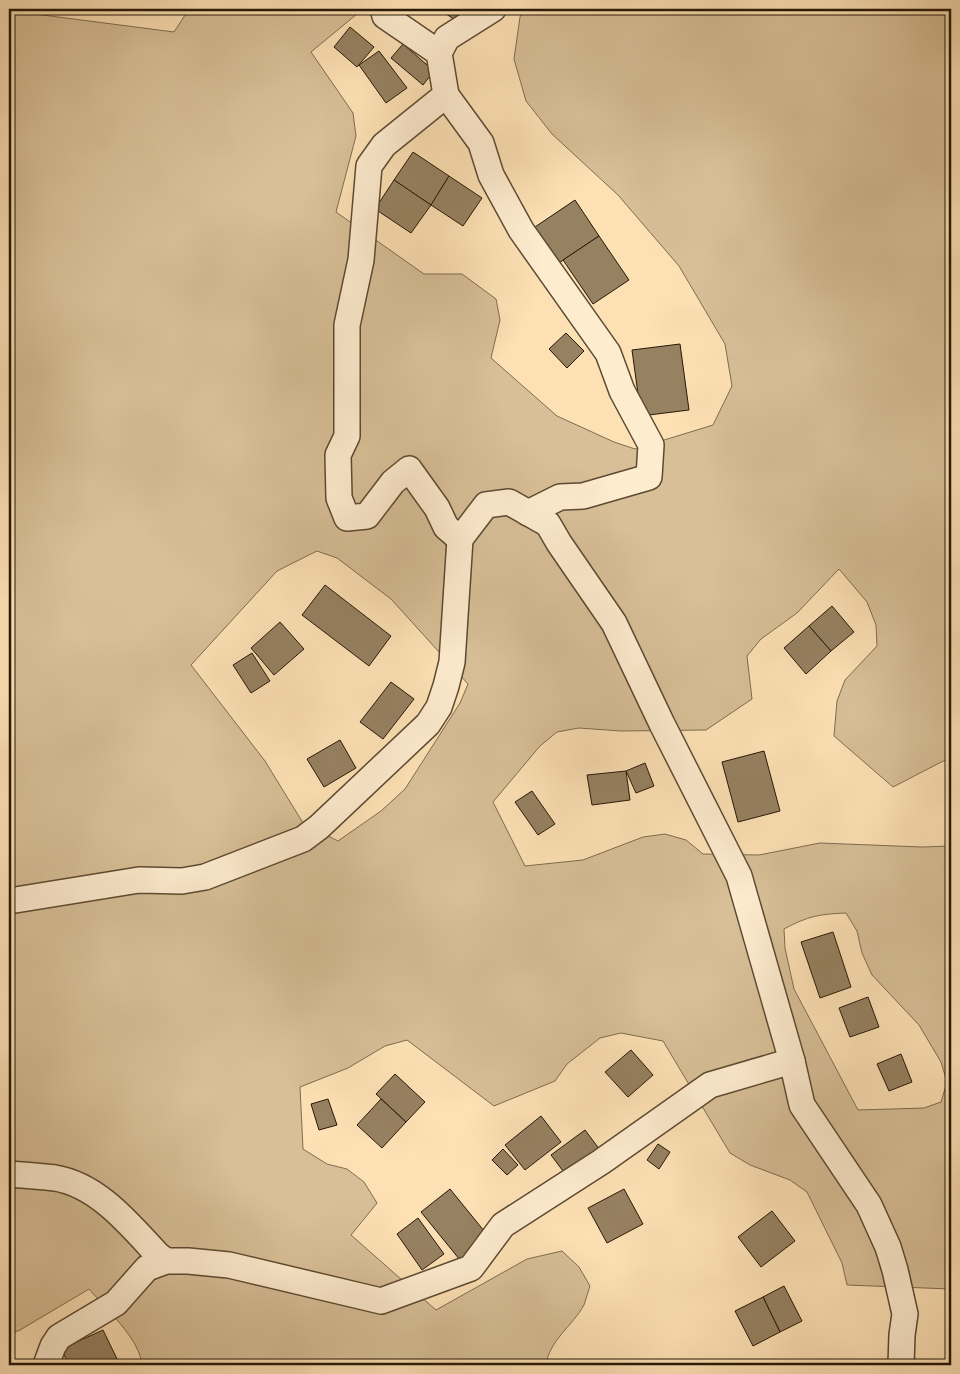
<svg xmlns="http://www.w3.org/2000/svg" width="960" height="1374" viewBox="0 0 960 1374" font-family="'EB Garamond',serif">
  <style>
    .green { fill: #d8bf97; stroke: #7f6c4f; fill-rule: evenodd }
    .building { fill: #968161; stroke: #261807 }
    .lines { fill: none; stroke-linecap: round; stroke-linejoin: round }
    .minor-casing { stroke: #5c4a32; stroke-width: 28 }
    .minor { stroke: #feeccf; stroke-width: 25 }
  </style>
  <rect width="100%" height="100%" fill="#fde1b5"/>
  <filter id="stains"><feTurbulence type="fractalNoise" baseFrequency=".004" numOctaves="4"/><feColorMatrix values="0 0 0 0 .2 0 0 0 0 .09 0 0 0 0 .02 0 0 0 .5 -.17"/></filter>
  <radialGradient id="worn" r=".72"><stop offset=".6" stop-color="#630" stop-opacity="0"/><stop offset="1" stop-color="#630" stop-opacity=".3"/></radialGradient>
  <path class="green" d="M9,9L35,14L174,32L189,9H363L311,52L353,113L356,136L336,212L424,274H462L496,299L500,320L491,358L557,416L614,442L635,449L713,425L732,386L725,344L679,266L618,195L552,134L526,101L514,59L520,17L524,9H951V757L893,787L834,736L837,701L845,680L877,646L876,625L867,602L839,569L797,613L761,639L747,656L752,699L706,730L621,731L579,728L557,732L540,746L493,802L525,866L583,860L643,837L665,834L686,840L703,854L759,855L820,843L922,847L951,846V1289L847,1285L842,1263L807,1192L790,1180L750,1165L730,1153L663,1041L621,1033L600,1038L567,1064L555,1081L494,1106L407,1040L385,1046L348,1068L300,1087L303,1149L327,1164L347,1169L364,1182L377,1203L351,1235L436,1310L527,1259L562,1251L579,1267L590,1286C588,1292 586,1299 584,1305C573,1325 549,1341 546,1365H142C140,1339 106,1309 89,1289L20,1330L9,1334ZM317,551L337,558L391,599L468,684L460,703L405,789L381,811L338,841L303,823L265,761L191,665L277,571ZM846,913L857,931L862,953L872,975L919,1025L941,1062L947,1082L941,1102L924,1108L858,1110L794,989L785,948L784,929C808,916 820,914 846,913Z"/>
  <g class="building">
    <path d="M439,9H463L455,20Z"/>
    <path d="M350,27L374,47L357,67L334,47Z"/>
    <path d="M403,44L434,71L423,85L391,58Z"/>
    <path d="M379,51L407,88L386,103L359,65Z"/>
    <path d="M413,152L449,176L431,205L394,180Z"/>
    <path d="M449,176L482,198L463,226L431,205Z"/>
    <path d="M394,180L431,205L411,233L375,209Z"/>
    <path d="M575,200L599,236L553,267L529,231Z"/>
    <path d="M599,236L629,280L593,304L563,260Z"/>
    <path d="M566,333L584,351L567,368L549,349Z"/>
    <path d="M680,344L689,410L641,416L632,350Z"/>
    <path d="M325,585L391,636L369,666L302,615Z"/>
    <path d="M832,606L854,632L831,651L809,626Z"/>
    <path d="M280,622L304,649L274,675L251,648Z"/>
    <path d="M809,626L831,651L806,674L784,648Z"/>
    <path d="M252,653L270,681L251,693L233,665Z"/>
    <path d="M391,682L414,699L383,739L360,722Z"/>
    <path d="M340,740L356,768L324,787L307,759Z"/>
    <path d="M764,751L780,811L738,822L722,762Z"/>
    <path d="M645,763L654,786L636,793L626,771Z"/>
    <path d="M626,771L630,800L592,805L587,775Z"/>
    <path d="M532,791L555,824L538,835L515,802Z"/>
    <path d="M833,932L851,987L820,998L801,942Z"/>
    <path d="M868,997L879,1027L850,1037L839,1008Z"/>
    <path d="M631,1050L653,1075L628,1097L605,1072Z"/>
    <path d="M901,1054L912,1082L889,1091L877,1064Z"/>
    <path d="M395,1074L425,1102L406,1122L376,1094Z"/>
    <path d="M328,1099L337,1125L319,1130L311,1104Z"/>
    <path d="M381,1099L406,1122L382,1148L357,1125Z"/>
    <path d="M541,1116L561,1142L525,1170L505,1145Z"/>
    <path d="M585,1130L600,1150L566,1175L551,1155Z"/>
    <path d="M658,1144L670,1152L659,1169L647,1160Z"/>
    <path d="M503,1149L518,1165L507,1175L492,1160Z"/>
    <path d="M450,1189L489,1237L460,1260L421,1212Z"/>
    <path d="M624,1189L643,1224L607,1243L588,1208Z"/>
    <path d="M772,1211L795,1241L761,1267L738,1237Z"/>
    <path d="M418,1218L444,1254L422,1270L397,1234Z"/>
    <path d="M784,1286L802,1321L780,1332L763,1297Z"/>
    <path d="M763,1297L780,1332L753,1346L735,1311Z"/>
    <path d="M103,1330L120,1365H69L61,1349Z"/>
  </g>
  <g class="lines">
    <g class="minor-casing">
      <g id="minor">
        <path d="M383,9L385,16L439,53L446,95L384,145L369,166L361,260L347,325V436L338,455L339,498L347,518L367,516L393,482L409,469L437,508L446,527L460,539L486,505L509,502L548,524L559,543L614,623L662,724L739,876L792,1061L802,1105L869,1205L888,1247L895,1270L905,1314L902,1335L901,1365"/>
        <path d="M439,53L447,38L493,9"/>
        <path d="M446,95L481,143L491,175L521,230L608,353L622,391L651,445L649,477L583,496L560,497L528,513"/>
        <path d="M9,901L139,880L182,881L205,877L303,839L319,827L428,724L439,707L446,686L452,662L460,539"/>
        <path d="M9,1174C24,1175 40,1176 55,1178C98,1185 130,1225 158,1255L166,1261"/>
        <path d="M46,1365L53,1346L59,1337L116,1303L147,1268L166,1261H188L229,1265L381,1301L471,1268L503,1225L601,1162L710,1085L792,1061"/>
      </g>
    </g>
    <use href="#minor" class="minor"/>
  </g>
  <rect width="960" height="1374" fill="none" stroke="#fde1b5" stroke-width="30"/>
  <rect x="10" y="10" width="940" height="1354" fill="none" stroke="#261807" stroke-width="2.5"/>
  <rect x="15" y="15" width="930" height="1344" fill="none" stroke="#261807"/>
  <rect width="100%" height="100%" filter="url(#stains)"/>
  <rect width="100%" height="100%" fill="url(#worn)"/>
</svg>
